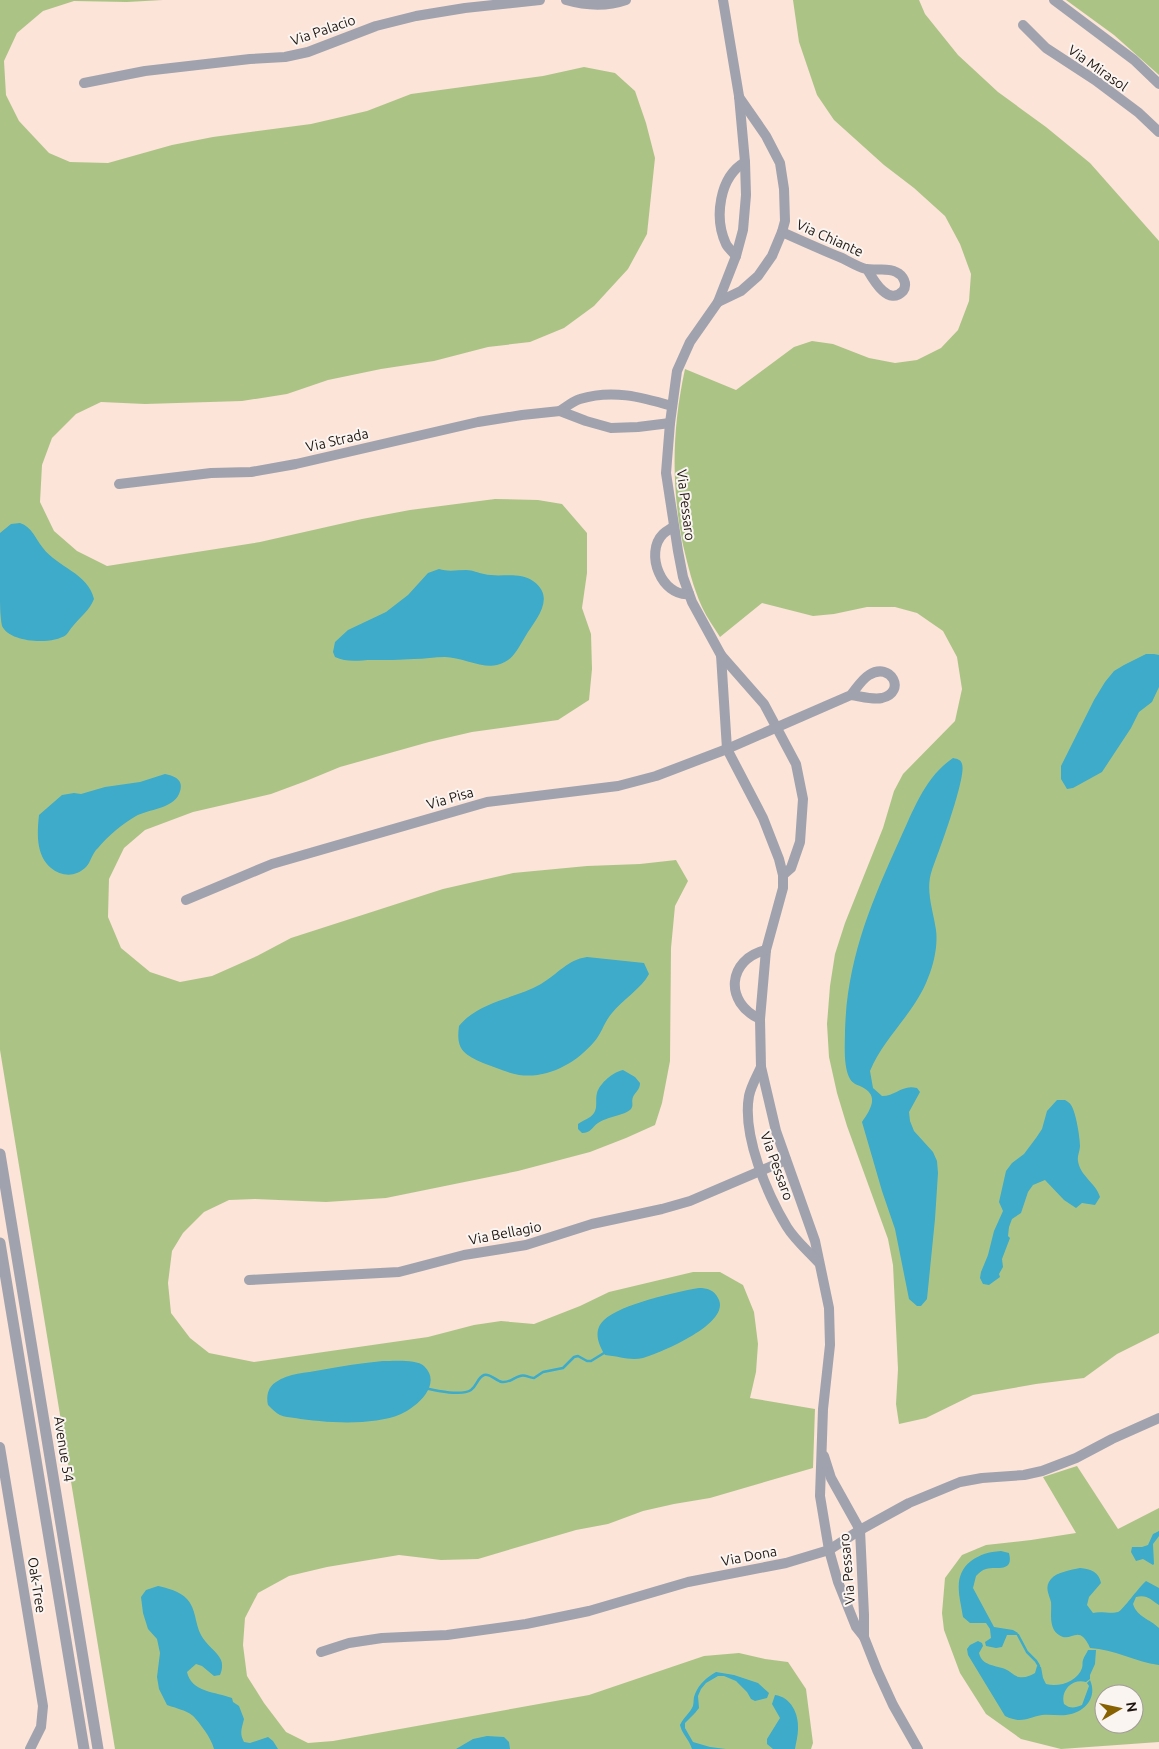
<svg xmlns="http://www.w3.org/2000/svg" width="1159" height="1749" viewBox="0 0 1159 1749" font-family="Ubuntu,sans-serif">
  <style>
    .green { fill: #abc486; fill-rule: evenodd }
    .water { fill: #3dabc9 }
    .lines { fill: none; stroke-linecap: round; stroke-linejoin: round }
    .stream { stroke: #3dabc9; stroke-width: 2.5 }
    .minor { stroke: #a0a2ae; stroke-width: 10 }
    .tertiary { stroke: #a0a2ae; stroke-width: 11 }
    .labels { text-anchor: middle; stroke-width: 4; stroke-linejoin: round; paint-order: stroke }
    .street-label { font-size: 14px; fill: #1f1510; stroke: #fbf5f2 }
  </style>
  <rect width="100%" height="100%" fill="#fce4d8"/>
  <g class="green">
    <path d="M0,0H163L127,2L74,1L43,11L17,33L4,61L6,95L19,121L49,153L70,162L108,163L172,145L213,137L311,124L367,111L411,94L543,76L584,67L615,73L635,91L646,123L655,158L647,234L628,269L594,306L564,328L530,342L488,347L434,361L381,369L328,380L287,394L242,401L145,404L101,402L76,414L52,438L42,465L40,502L54,531L77,551L107,566L260,542L362,519L410,510L495,499L538,500L562,504L587,533V573L582,608L591,634L592,669L589,700L558,720L472,732L429,742L340,767L306,781L271,794L193,812L145,830L124,848L109,879L108,917L121,948L150,972L180,982L212,976L257,956L291,938L443,889L513,873L587,866L640,864L676,860L688,881L675,906L671,948L670,1061L662,1103L655,1125L626,1138L590,1152L518,1171L386,1198L326,1202L255,1199L229,1200L204,1212L183,1233L172,1251L168,1283L171,1313L190,1338L209,1353L254,1362L428,1337L474,1325L501,1321L534,1324L580,1306L609,1292L693,1272H720L743,1285L754,1312L758,1344L756,1372L750,1398L815,1409L813,1468L710,1498L674,1504L643,1511L608,1524L576,1530L478,1559L441,1560L399,1555L327,1567L289,1576L258,1593L245,1618L243,1645L247,1676L264,1703L286,1732L308,1743L333,1741L589,1695L704,1656L739,1653L765,1659L788,1662L806,1689L813,1743L811,1749H115L0,1050Z"/>
    <path d="M793,0H919L925,14L958,55L998,92L1046,127L1090,163L1159,241V1333L1117,1354L1084,1378L1036,1384L973,1395L926,1418L899,1424L896,1404L898,1369L893,1265L888,1239L847,1126L837,1093L829,1057L827,1024L830,986L835,954L845,923L883,828L894,791L903,774L955,721L962,689L957,657L943,631L917,613L895,607H867L834,614L813,616L762,603L720,637C714,627 707,618 702,607C693,587 688,566 683,545C671,485 672,429 685,369L736,390L794,347L812,341L833,344L869,358L895,363L917,360L941,348L958,330L969,301L971,274L960,244L945,216L914,188L884,165L834,120L817,95L799,42Z"/>
    <path d="M1066,0H1159V75L1114,35Z"/>
    <path d="M1077,1466L1118,1529L1159,1508V1742L1061,1749L1021,1739L986,1714L960,1673L944,1630L942,1613L945,1578L962,1555L986,1545L1031,1540L1076,1533L1043,1477ZM1104,1694H1134V1724H1104Z"/>
  </g>
  <g class="water">
    <path d="M20,523C32,527 35,538 43,548C57,567 88,573 94,599C89,611 81,616 73,626C70,629 69,632 66,635C52,645 10,643 2,626C0,616 0,602 0,591C0,572 0,552 0,533L11,524Z"/>
    <path d="M439,569C448,572 457,570 466,570C473,570 478,573 484,574C500,578 519,571 533,581C557,598 535,620 525,637C517,650 513,661 497,665C483,669 461,657 445,657C435,657 424,659 414,659C400,660 386,660 372,660C360,660 347,663 335,657L333,652L335,642L348,630L386,612L408,595L428,573Z"/>
    <path d="M1146,654H1154L1159,655V687L1152,702L1139,712L1131,728L1102,772L1073,788L1067,789L1061,779V766L1094,700L1105,682L1114,671L1124,665Z"/>
    <path d="M953,758C958,759 961,760 962,764C967,776 938,854 932,870C925,890 933,909 936,930C938,945 934,964 928,978C915,1013 884,1037 870,1071L873,1088L882,1096C896,1096 902,1084 917,1088L920,1092L909,1112L910,1121L914,1131L933,1152L937,1161L938,1173L935,1219L927,1299L921,1306H917L909,1299L895,1229L882,1191L862,1122C870,1110 880,1096 862,1087C858,1085 853,1084 850,1079C843,1066 845,1045 845,1031C847,959 871,903 900,839C914,809 925,777 953,758Z"/>
    <path d="M165,774C176,776 185,781 179,794C172,809 149,809 136,816C122,824 108,836 98,848C92,853 91,862 86,867C76,877 62,877 51,868C36,855 37,834 39,815L62,795L74,793L81,794L105,787L140,782Z"/>
    <path d="M587,957L644,963L649,974C642,988 622,1000 612,1013C604,1022 602,1033 594,1042C576,1063 548,1079 519,1075C507,1073 495,1067 483,1063C462,1054 456,1048 459,1026C479,1001 515,999 541,984C558,974 567,960 587,957Z"/>
    <path d="M623,1070L635,1077L640,1083C640,1090 635,1092 633,1097C631,1102 634,1105 631,1109C626,1115 606,1117 598,1123C592,1127 591,1133 582,1133L578,1129V1124C583,1120 590,1119 594,1113C598,1107 595,1100 597,1093C600,1083 613,1072 623,1070Z"/>
    <path d="M1057,1100H1065C1067,1101 1070,1103 1071,1105C1076,1112 1080,1138 1080,1146C1080,1151 1077,1156 1078,1161C1080,1176 1096,1183 1100,1197L1095,1205L1082,1203L1076,1208L1064,1200L1045,1180L1033,1185L1028,1192L1021,1213L1012,1219L1009,1227L1008,1236L1010,1238L1002,1259L1003,1267L999,1274L1000,1277L989,1285L983,1284L980,1278L981,1272L988,1255L994,1231L1003,1211L999,1202L1006,1171L1012,1163L1024,1154L1036,1138L1042,1129L1047,1111Z"/>
    <path d="M699,1288C707,1288 714,1290 718,1298C733,1323 660,1353 643,1358C630,1361 618,1356 605,1355C598,1344 593,1330 604,1320C621,1304 676,1292 699,1288Z"/>
    <path d="M383,1361C393,1361 417,1359 424,1366C443,1384 417,1407 401,1414C374,1426 325,1423 295,1418C290,1417 284,1417 280,1415C276,1413 272,1409 268,1405C266,1396 268,1387 276,1382C289,1373 306,1373 321,1370C342,1366 362,1363 383,1361Z"/>
    <path d="M1159,1531V1536L1153,1544L1154,1564L1153,1565L1143,1559L1136,1561L1131,1552L1132,1547H1142L1148,1545L1153,1534Z"/>
    <path d="M1001,1551L1009,1553C1014,1573 997,1566 986,1569C982,1570 979,1573 976,1576L973,1588L994,1627L1013,1630L1018,1633L1017,1635H1007L1002,1647L996,1648L986,1646L985,1642L991,1638L990,1629L986,1623H970L963,1617C960,1596 952,1576 971,1561C981,1554 988,1552 1001,1551Z"/>
    <path d="M1080,1568C1091,1569 1099,1572 1101,1583L1089,1597L1087,1605L1093,1613C1100,1611 1112,1614 1118,1612C1123,1610 1138,1588 1146,1581L1159,1588V1605C1151,1600 1147,1594 1136,1597L1133,1604C1137,1617 1150,1619 1159,1628V1665C1135,1662 1114,1649 1090,1648C1079,1622 1071,1644 1059,1635C1048,1628 1052,1612 1051,1602C1049,1594 1044,1587 1051,1579C1057,1572 1071,1570 1080,1568Z"/>
    <path d="M158,1586C167,1588 180,1591 187,1599C196,1608 195,1624 201,1635C206,1645 217,1651 221,1660C223,1665 222,1670 220,1675L214,1676L202,1666L196,1664L187,1672C191,1692 216,1692 232,1698L233,1702L239,1706L244,1719C242,1728 239,1733 244,1742L250,1743L268,1737L273,1741L278,1749H214C212,1742 209,1737 205,1731C191,1711 191,1713 167,1705L159,1689L157,1677L160,1653L157,1639L148,1629L143,1613L141,1597L146,1590Z"/>
    <path d="M978,1641L982,1643L983,1646L979,1653C982,1666 995,1665 1005,1669C1010,1671 1014,1676 1019,1677C1025,1678 1030,1676 1035,1673L1037,1666L1041,1667L1043,1678L1046,1684C1059,1688 1078,1681 1082,1668C1083,1665 1082,1663 1083,1660C1084,1656 1087,1653 1088,1650H1096L1095,1664L1090,1675V1679L1086,1682C1073,1678 1060,1690 1064,1704C1070,1709 1075,1708 1082,1705L1089,1686L1087,1683L1090,1680C1098,1698 1084,1713 1066,1715C1058,1716 1050,1714 1042,1715C1026,1718 1022,1724 1005,1716L968,1655L967,1649L970,1645Z"/>
    <path d="M716,1672L734,1675L758,1683L769,1693L767,1698L755,1701L751,1699L747,1692L736,1681L724,1676H718L706,1683L701,1689L698,1696L699,1708L695,1713L685,1723V1728L693,1742L710,1747L726,1749H692C689,1739 682,1734 680,1725C683,1718 690,1713 693,1706C694,1702 693,1698 695,1694C699,1684 707,1677 716,1672Z"/>
    <path d="M775,1695C791,1697 799,1714 798,1729C798,1736 796,1742 795,1749H773L767,1744V1739L780,1718L772,1704Z"/>
    <path d="M487,1736L504,1737L509,1742L510,1749H456L473,1739Z"/>
  </g>
  <g class="lines">
    <g class="stream">
      <path d="M429,1389C440,1391 462,1396 471,1390C477,1386 477,1378 484,1375C490,1373 496,1381 502,1382C509,1383 513,1378 520,1376C525,1374 529,1378 534,1378L543,1372L563,1368L574,1357L578,1356L587,1361H591L604,1353"/>
      <path d="M1018,1635L1027,1652L1036,1661L1039,1666"/>
    </g>
    <g class="minor">
      <path d="M566,0C587,6 606,7 626,0"/>
      <path d="M723,0L739,96L745,162L746,195L743,230L736,256L718,302L690,342L677,371L670,423L666,473L678,551L683,577L692,602L721,655L764,704L796,764L803,799L800,842L791,868L783,875"/>
      <path d="M1054,0L1134,60L1159,84"/>
      <path d="M1023,25L1046,48L1095,80L1139,113L1159,132"/>
      <path d="M84,83L145,71L250,59L285,57L308,52L376,26L416,16L465,8L540,0"/>
      <path d="M782,232C802,241 822,250 842,258C850,262 858,267 866,269C876,271 887,267 896,272C903,275 908,284 903,291C888,307 873,279 867,269"/>
      <path d="M736,256C733,252 728,248 726,244C714,218 719,177 745,162"/>
      <path d="M718,302L741,291L758,276L772,256L782,232L785,221L784,189L780,163L766,136L739,97"/>
      <path d="M560,411C566,407 573,401 580,399C612,389 641,397 672,406"/>
      <path d="M119,484L211,473L251,472L296,464L478,422L522,415L560,411L586,421L611,428L638,427L670,423"/>
      <path d="M673,527C670,529 666,531 663,534C644,553 662,597 689,594"/>
      <path d="M721,655L727,749L763,818L779,859L783,875V888L766,950L760,1019L761,1067L776,1131L815,1241L829,1308L830,1345L823,1409L820,1496L829,1550L838,1582L856,1627L864,1637L877,1670L893,1705L918,1749"/>
      <path d="M186,900L272,864L487,802L618,786L656,776L727,749L851,695C856,689 862,679 869,675C891,661 907,692 882,698C872,700 860,696 851,695"/>
      <path d="M760,1019C724,1003 727,959 766,950"/>
      <path d="M761,1067C757,1076 751,1086 749,1096C742,1135 767,1194 787,1227C795,1240 808,1251 818,1262"/>
      <path d="M249,1280L399,1272L464,1255L526,1245L592,1224L662,1209L690,1201L786,1160"/>
      <path d="M0,1447L43,1706L41,1727L30,1749"/>
      <path d="M824,1456L831,1478L860,1530L864,1615V1637"/>
      <path d="M321,1652L349,1643L382,1638L447,1635L526,1624L589,1611L688,1582L786,1563L829,1550L860,1530L909,1503L960,1482L982,1478L1024,1475L1042,1471L1076,1458L1112,1439L1159,1418"/>
    </g>
    <g class="tertiary">
      <path d="M0,1154L98,1749"/>
      <path d="M0,1243L84,1749"/>
    </g>
  </g>
  <g class="labels">
    <g class="street-label">
      <text transform="translate(323 30) rotate(-19)" y="5">Via Palacio</text>
      <text transform="translate(1098 68) rotate(35)" y="5">Via Mirasol</text>
      <text transform="translate(830 238) rotate(24)" y="5">Via Chiante</text>
      <text transform="translate(337 440) rotate(-13)" y="5">Via Strada</text>
      <text transform="translate(686 505) rotate(83)" y="5">Via Pessaro</text>
      <text transform="translate(450 798) rotate(-16)" y="5">Via Pisa</text>
      <text transform="translate(777 1166) rotate(70)" y="5">Via Pessaro</text>
      <text transform="translate(505 1233) rotate(-11)" y="5">Via Bellagio</text>
      <text transform="translate(64 1449) rotate(81)" y="5">Avenue 54</text>
      <text transform="translate(749 1556) rotate(-11)" y="5">Via Dona</text>
      <text transform="translate(847 1569) rotate(-95)" y="5">Via Pessaro</text>
      <text transform="translate(37 1585) rotate(81)" y="5">Oak-Tree</text>
    </g>
  </g>
  <g transform="translate(1119 1709) rotate(81)"><circle r="24" fill="#fbf5f2" stroke="#a39b98"/>
  <path d="M0-4L9 19L0 12L-9 19Z" fill="#886200"/>
  <text y="-8" font-size="14" font-weight="bold" text-anchor="middle" fill="#1f1510">N</text>
  </g>
</svg>
